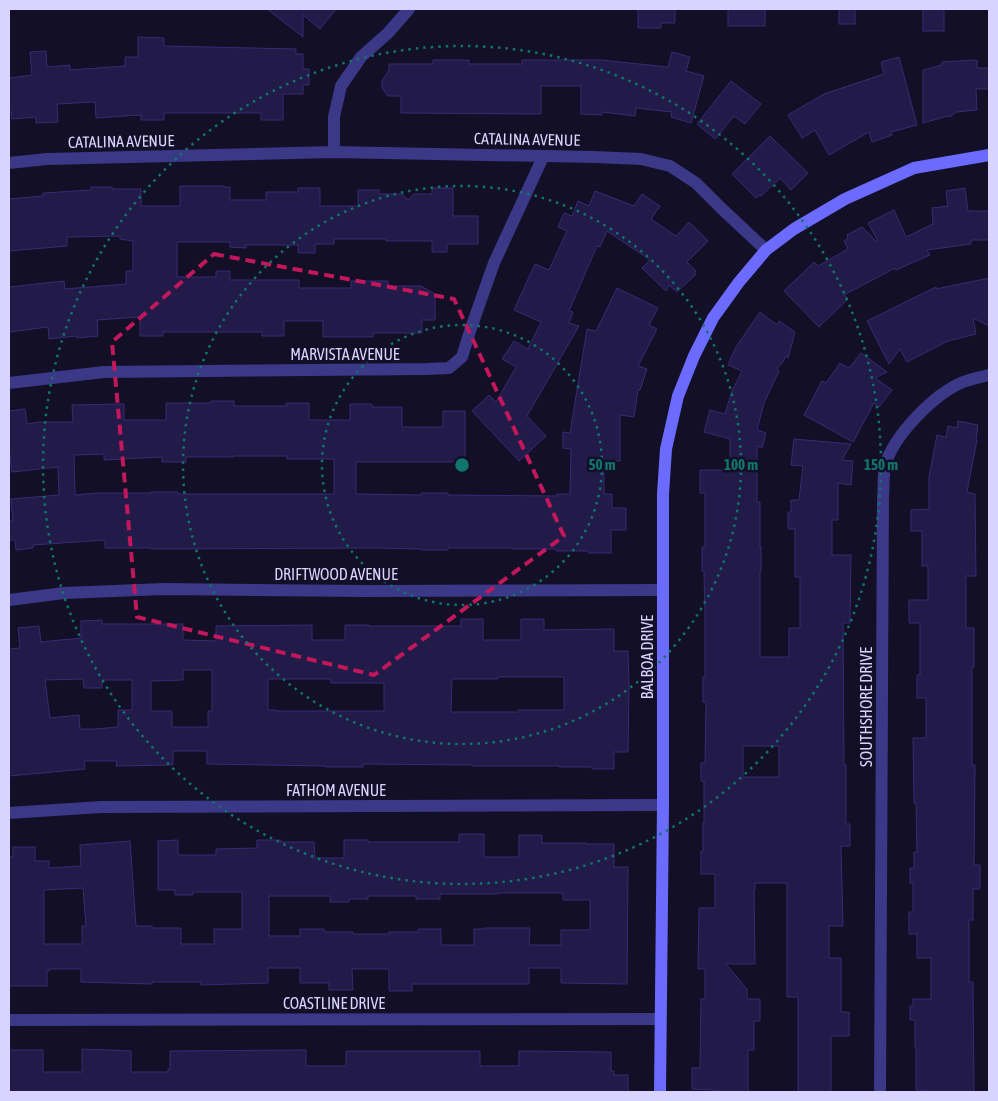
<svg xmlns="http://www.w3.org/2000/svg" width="998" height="1101" viewBox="0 0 998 1101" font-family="'Asap Condensed',sans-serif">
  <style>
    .building { fill: #221a48; stroke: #382b75; fill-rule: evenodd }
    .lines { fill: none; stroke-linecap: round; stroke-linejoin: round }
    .street { stroke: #3a3887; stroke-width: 12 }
    .secondary { stroke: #6c6bff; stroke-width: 12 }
    .marked { fill: none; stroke: #c2185b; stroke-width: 4; stroke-dasharray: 10 6; stroke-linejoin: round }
    .ring { fill: none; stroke: #0f766e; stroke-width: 2.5; stroke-dasharray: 2.5 5 }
    .labels { text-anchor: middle; stroke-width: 5; stroke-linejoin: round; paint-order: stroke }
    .street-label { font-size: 16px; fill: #d8d4ff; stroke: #120f27 }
    .centre { fill: #0f766e; stroke: #120f27; stroke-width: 2.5 }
    .ring-label { font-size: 15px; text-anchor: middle; font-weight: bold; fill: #0f766e; stroke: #120f27; stroke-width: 5; stroke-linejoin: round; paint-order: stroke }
  </style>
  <rect width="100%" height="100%" fill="#120f27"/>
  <g class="building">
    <path d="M267,9H336L320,29L303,15V37Z"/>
    <path d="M638,9H675V23H661V28H638Z"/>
    <rect x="728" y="9" width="37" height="17"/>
    <rect x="839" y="9" width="16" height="15"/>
    <rect x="923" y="9" width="21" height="22"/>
    <path d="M138,37L164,38V46L296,49V54H303V69H309V85H303V94H283V120H261V113H164V120H141V115L96,118L95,102L57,104L58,122L36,123V117L12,119L11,112H9V78L32,75L30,52L46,51L47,67L70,65V70L125,66V57H138Z"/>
    <path d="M672,52L690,57L686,71L704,76L691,123L671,117L672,112L636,108L635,116L602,112V115L581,114V86H541V114L401,113V96H388L382,88V81L389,70V64H433V60H469V64H522V60H601L668,67Z"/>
    <path d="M899,57L917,125L891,132L892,135L872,142L869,132L829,155L815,130L802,138L788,115L824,94L884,74L881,62Z"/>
    <path d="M977,60V68H989V89H976L977,110L956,112L950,117L948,116L923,123V70L942,65V62Z"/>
    <path d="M731,81L761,104L745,124L734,116L715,139L697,124Z"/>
    <path d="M770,136L808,173L791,190L780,178L761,196L760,195L756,198L732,174Z"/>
    <path d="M180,186H224V187H230V200H266V192H298V188H320V206H358V190H379V194H402L408,200L414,194H432V188H453V216H478V244H447V252H432V241H386V239H334V244H315V253H298V245H246V248L230,247V242H177V277H216V271H230V280H299V288H351V281H388V286H421L435,294V320H422V333H373V337H323V321H284V336H262V332H163V336H140V317L97,320L98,336L77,338V336L49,339L48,327L9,332V287L64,281L65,289L126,284V271H133V241L120,239V236L67,237V246L9,251V199L43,196V193L91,190V187H112V189H141V206H180Z"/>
    <path d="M965,188L968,211H989V240H971V244L927,250L930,255L896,270L895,268L844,295L848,299L819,327L784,291L814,262L818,266L848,249L844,241L848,238L847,235L862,227L877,242L878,241L868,223L894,210L906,237L933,224L932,208L948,206L946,191Z"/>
    <path d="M595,191L634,206L642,194L660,206L651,219L676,236L689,222L708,241L687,262L696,271L694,272L696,274L677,292L669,285L666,291L642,268L650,260L607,231L600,247L597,246L569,311L573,312L569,323L579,326L527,416L546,436L519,461L472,411L489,395L496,402L516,367L502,359L514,341L528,349L541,322L514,310L535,264L549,270L567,231L558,227L564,213L572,216L578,201L589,206Z"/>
    <path d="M989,278V326L973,318L976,334L948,341L907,362L900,349L889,364L867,321L936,287V289Z"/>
    <path d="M617,288L658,308L649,325L657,329L638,366L647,369L640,390H638L634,417L620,415V461H604V494H612V508H626V530H611V553H588V551H556V549H513V548H448V550H421V549L377,548L151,549V548H105V540L33,545V548L16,550L15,540H9V521H13L11,499L59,495L58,467L12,472L9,448V411L25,409L27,424L40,422H73L72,405L124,404V420H166V403H211V401H234V406H287L286,403H309V420H350V404H372V407H402V427H443V411H465V462H356V494L421,495V493H448V495L557,496V494H570L571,449L563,448V432L570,433L587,329L596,331ZM104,454V460L162,457V462H186V457H234V456H287V459H334V494H178V492H151V493H97L75,495L74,455Z"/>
    <path d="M760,312L777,325L779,321L795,332L788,358L786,356L783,362L777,368L779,371L764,403L757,430L766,433L762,448L757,446V502H760V547H761V571H760V657H789V628H800V577H795V529H788V512H791V500H799L803,466L791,465L794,439L851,444L842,460L853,461L851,485L838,483V520H832V555H851L850,623H843L844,765H846V824H850V846H841L843,926H829V958H841V1012H849V1036H831V1092H798V997H787V883H755V889H754L755,964H726L747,989V999H760V1021H754V1050H748V1092H721V1091H713V1090L692,1089V1068H700L701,999H705V969H698L699,908H715V874H701V851H703V823H704V781H701V763H705L706,702H703V677H705V615L704,571H702V547H705V493H700V470H730V439L704,432L710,410L725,414L732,391L742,371L728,365L736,347ZM743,746H779V777H743Z"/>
    <path d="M861,353L887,372L875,378L892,390L879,407L874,403L853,442L804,415L822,381L826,383L840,363L849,368Z"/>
    <path d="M958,421L978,425L976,440H977L967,492L975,494L976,576H966V628H974V667H972V765H975L974,865H980V889H973V920H969V982H973L974,1092H926V1090H916V1047H915V1020H910V1006H913V999H931V958H917V934H909V912H913V883H910V868H914V852H917L916,803H914L913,738H926V698H917V675H920V623H909V600H928V566H922V531H911V510L929,509V477L937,435L946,437L948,426L957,428Z"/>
    <path d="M461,619H483V640H521V619H544V630L614,629V651H628L629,685L628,752H614V769H592V767H559V766H472V765L363,764V767H326V766L207,764V751H173V765L116,766L117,761H84L85,769L9,776V649L20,648L18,628L39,626L41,642L81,638V621L102,620V624H183V640L216,641V626L312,625V640H345V625H369V626H461ZM183,670H212V711H208V727H172V711H151V681L183,680ZM498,677H564V710H518V712H451L452,679H498ZM83,679L84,688H102V680H132V710H118V727L95,729H80L79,715L50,718L45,680ZM268,679H331V683H384V711H276V710H268Z"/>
    <path d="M459,834H484V857H519V835H542V843H586V844H614V867H628L627,984L561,983V968H529V984H412V991H389V969H352L353,990H329V983H300V968H268V983L201,985V982H152V984L81,982V969H49V971H47V986H9V857H13V847H35V861H49V868L81,866L80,845L130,841L136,926H152V928H181V944H214V929H242V892H193V895H175V890H158V841L178,840V855H216V849L257,848V840H281V842H314L315,858H344V840H368V842H459ZM83,888L86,926H82V944H44V890ZM498,893H563V900H590V930H561V945H529L530,928H484V929H474V945H441V929H418V932H389V934H353V932H324V929H300V936H269V896H330V902H349V899H368V896H416V899H440V894H498Z"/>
    <path d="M82,1049L131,1051V1072H168V1069H170V1051L306,1050V1066H346V1051H480V1066H519V1051L611,1052V1071H614V1075H628V1092H9V1050H43V1072H82Z"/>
  </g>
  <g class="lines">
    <g class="street">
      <path d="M334,152V117L341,86L361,57L388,33L409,9"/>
      <path d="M9,163L47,159L334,152L594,157L641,159L670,166L696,183L721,208L766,250"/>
      <path d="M9,383L104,372L426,369L449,368L462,357L471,328L494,263L543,157"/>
      <path d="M9,600L64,593L164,589L364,591L663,590"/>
      <path d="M9,813L101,807L663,805"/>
      <path d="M9,1020L660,1019"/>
      <path d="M880,1092L883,497C884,487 883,476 885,466C893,436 934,394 963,382C971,379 981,377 989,375"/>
    </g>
    <path class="secondary" d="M660,1092L663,805V494L666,449L678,396L694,356L713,318L739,282L766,250L794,229L845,199L914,168L989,155"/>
  </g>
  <path class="marked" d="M214,254L454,299L564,536L374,675L137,617L112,342Z"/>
  <g class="ring">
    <circle cx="462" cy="465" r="140"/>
    <circle cx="462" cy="465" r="279"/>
    <circle cx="462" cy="465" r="419"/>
  </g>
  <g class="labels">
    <g class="street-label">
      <text transform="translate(527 139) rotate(1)" y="6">CATALINA AVENUE</text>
      <text transform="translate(121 141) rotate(-1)" y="6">CATALINA AVENUE</text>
      <text x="345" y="360">MARVISTA AVENUE</text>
      <text x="336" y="580">DRIFTWOOD AVENUE</text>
      <text transform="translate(647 657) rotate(-90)" y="6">BALBOA DRIVE</text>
      <text transform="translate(866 707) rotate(-90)" y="6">SOUTHSHORE DRIVE</text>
      <text x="336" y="796">FATHOM AVENUE</text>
      <text x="334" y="1009">COASTLINE DRIVE</text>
    </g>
  </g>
  <circle cx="462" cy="465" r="8" class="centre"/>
  <g class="ring-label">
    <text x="602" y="470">50 m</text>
    <text x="741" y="470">100 m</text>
    <text x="881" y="470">150 m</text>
  </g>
  <rect width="998" height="1101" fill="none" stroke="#d8d4ff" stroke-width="20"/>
</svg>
